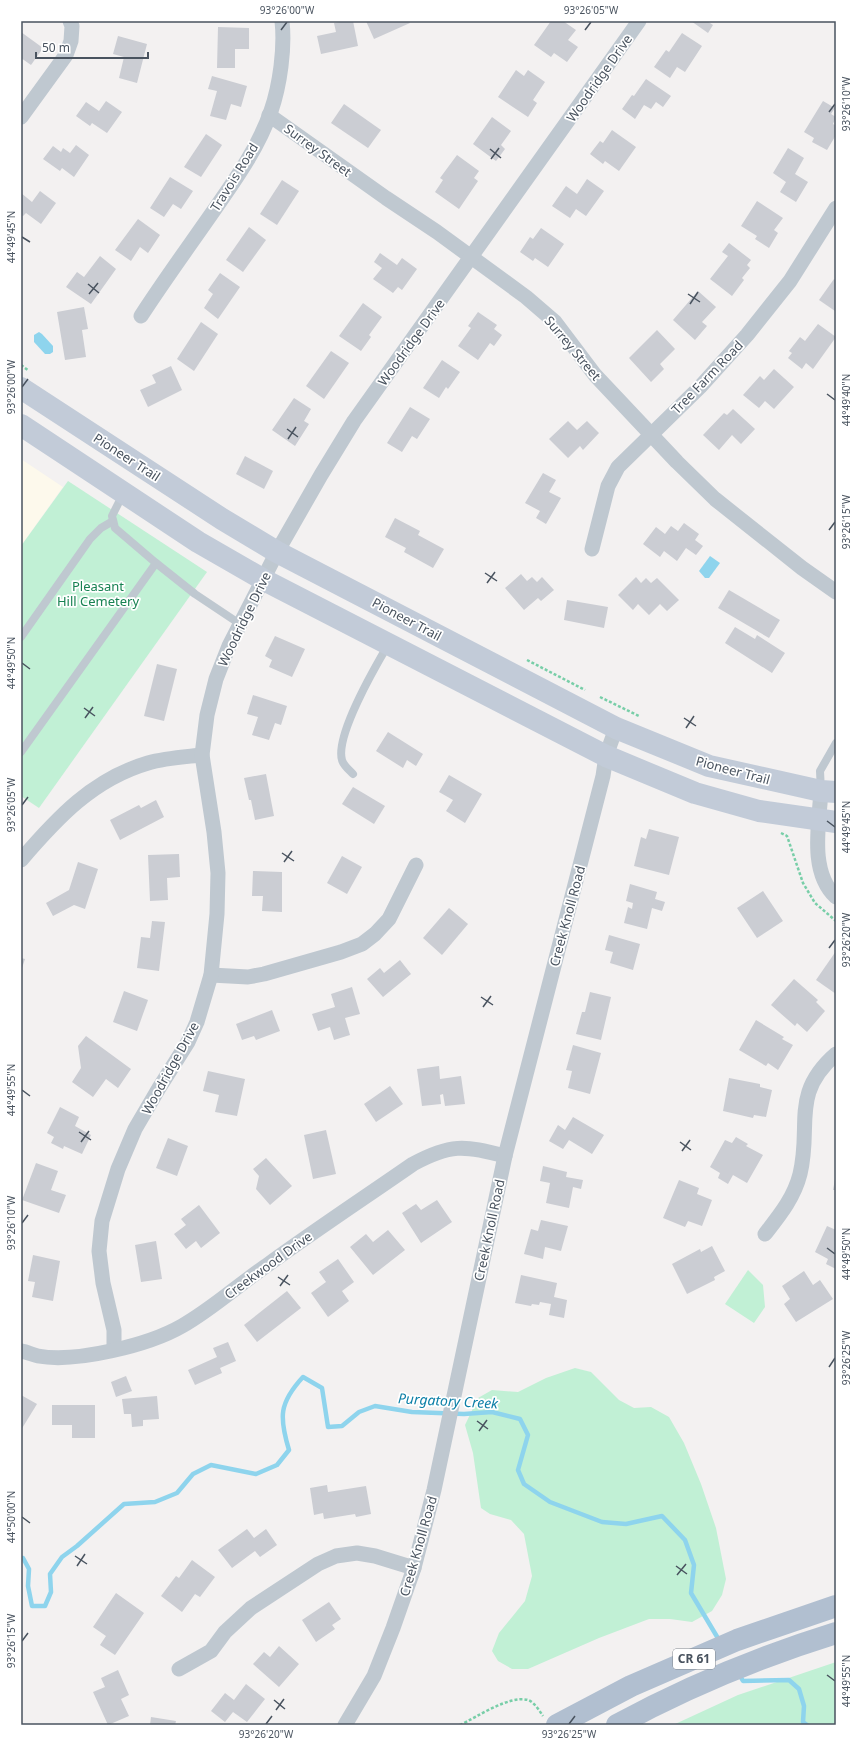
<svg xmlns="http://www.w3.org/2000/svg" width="857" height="1746" viewBox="0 0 857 1746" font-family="'Noto Sans',sans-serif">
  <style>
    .commercial { fill: #fdf9ec }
    .green { fill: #c1f0d5 }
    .water { fill: #8ed4ed }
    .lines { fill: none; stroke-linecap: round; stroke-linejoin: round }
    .stream { stroke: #8ed4ed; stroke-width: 4.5 }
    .building { fill: #cbcdd3 }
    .path { stroke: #78cea8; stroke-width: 2.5; stroke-dasharray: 3 2; stroke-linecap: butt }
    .lane { stroke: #bfc8d0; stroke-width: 8 }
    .street { stroke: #bfc8d0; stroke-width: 15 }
    .secondary { stroke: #c2cbd8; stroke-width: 22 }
    .primary { stroke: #b1bfd0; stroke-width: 22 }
    .ticks { fill: none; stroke: #49535f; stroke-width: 1.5 }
    .labels { text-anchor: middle; stroke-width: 3.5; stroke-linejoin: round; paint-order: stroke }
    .shield { fill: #fff; stroke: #80878f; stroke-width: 1 }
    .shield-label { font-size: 12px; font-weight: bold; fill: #49535f }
    .street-label { font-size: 13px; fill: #49535f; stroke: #fff }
    .park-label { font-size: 13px; fill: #178252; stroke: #fff }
    .water-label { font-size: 14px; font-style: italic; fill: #0c7fa7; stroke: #fff }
    .neatline { fill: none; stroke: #49535f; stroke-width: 1.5 }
    .ticks-label { font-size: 10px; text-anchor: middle; fill: #49535f }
  </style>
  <rect width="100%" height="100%" fill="#f3f1f1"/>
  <path class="commercial" d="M21,459L63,487L21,546Z"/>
  <g class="green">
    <path d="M68,481L207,572L39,808L21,796V546Z"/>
    <path d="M748,1270L763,1285L765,1307L754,1323L725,1304Z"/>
    <path d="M575,1368L591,1372L619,1400L634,1408L651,1407L669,1417L684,1443L701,1484L716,1528L726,1579L722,1595L712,1611L692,1622L670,1619H649L599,1638L528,1669H512L498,1661L492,1651L499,1633L525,1601L532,1576L524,1534L511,1520L490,1514L481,1508L473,1453L465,1425L478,1398L492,1390L518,1392L546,1378Z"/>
    <path d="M836,1662V1725H673L738,1695Z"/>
  </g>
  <g class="water">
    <path d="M39,332L42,334L53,346V352L50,354H45L34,342V335Z"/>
    <path d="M710,556L720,563L709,578H705L699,571Z"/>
  </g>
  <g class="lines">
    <g class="stream">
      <path d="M21,1558H23L29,1569L28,1586L32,1606H45L51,1592L50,1574L62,1557L77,1546L124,1504L155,1502L177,1493L193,1474L211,1465L256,1474L277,1465L289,1450C279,1417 279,1403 303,1377L322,1388L328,1427L342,1426L359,1412L375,1406L412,1412L464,1414L492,1412L520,1419L528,1435L518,1470L524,1484L550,1502L602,1522L626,1524L662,1516L685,1540L694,1565L691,1593L719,1640"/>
      <path d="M739,1674L743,1681L789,1680L799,1689L804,1706L803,1722L807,1725"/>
    </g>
  </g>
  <g class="building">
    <path d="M346,21H353L358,46L321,54L317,36L336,32L334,23Z"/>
    <path d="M366,21H409L410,23L374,39Z"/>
    <path d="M551,21H563L576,30L568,40L578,47L567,62L554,53L551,57L534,45Z"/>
    <path d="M691,21H707L713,25L708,33Z"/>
    <path d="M218,27L249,28V49H235V68H217Z"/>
    <path d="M21,32L43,48L31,65L21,58Z"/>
    <path d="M682,33L702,46L685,72L677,67L670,78L654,67L666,50L669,52Z"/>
    <path d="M118,36L147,44L137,83L119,78L124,57L113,54Z"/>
    <path d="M516,70L524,76L528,70L545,82L533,100L537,103L528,117L498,97Z"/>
    <path d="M212,76L247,86L241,107L231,104L226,120L210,116L217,91L208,89Z"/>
    <path d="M646,79L671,96L663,107L656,102L651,109L644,105L635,119L622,109L632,95L634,96Z"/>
    <path d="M106,101L122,112L107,133L92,123L90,126L76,116L86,102L99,111Z"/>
    <path d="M823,101L835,108L831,114L836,117L833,124L836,126V135L827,150L812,142L814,138L804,132Z"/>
    <path d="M344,104L381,130L368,148L331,123Z"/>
    <path d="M492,117L511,131L501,145L505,149L496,161L473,144Z"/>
    <path d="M612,130L636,147L619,171L605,161L603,164L590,154L600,141L603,143Z"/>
    <path d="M206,134L222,145L201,177L184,167Z"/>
    <path d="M76,145L89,155L74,177L62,168L60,171L43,159L53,146L61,152L63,148L70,153Z"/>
    <path d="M788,148L804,158L795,174L808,182L796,202L780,192L786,182L773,173Z"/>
    <path d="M457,155L479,171L474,178L478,181L459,209L435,192L443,180L440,178Z"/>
    <path d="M170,177L193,191L181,209L173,204L164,217L150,208Z"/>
    <path d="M587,179L604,191L586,216L576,209L570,218L552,206L566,186L577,194Z"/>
    <path d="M282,180L299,191L277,225L260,214Z"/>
    <path d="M40,191L56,203L41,224L26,213L23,216L21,215V193L32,202Z"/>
    <path d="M757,201L783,218L774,230L778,233L769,248L755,239L757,236L741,226Z"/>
    <path d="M138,219L160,235L148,253L140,247L131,261L115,250Z"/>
    <path d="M249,227L266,240L243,272L226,260Z"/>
    <path d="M541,228L564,244L548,267L535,258L533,261L520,252L530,237L533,239Z"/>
    <path d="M729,243L751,260L747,265L750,268L742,278L744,280L732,296L710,279L728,256L722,252Z"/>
    <path d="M380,253L397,265L402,258L417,269L402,290L398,287L393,293L373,279L382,268L374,262Z"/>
    <path d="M100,256L116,269L91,304L66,287L77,272L84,277Z"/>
    <path d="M220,273L240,287L218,319L204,308L213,294L208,290Z"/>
    <path d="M834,279L836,280L835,311L819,300Z"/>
    <path d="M698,291L716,307L702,322L707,326L695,340L673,320Z"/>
    <path d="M363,303L382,317L369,335L371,337L361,351L339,336Z"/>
    <path d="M84,307L88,329L82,330L86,357L65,360L57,312Z"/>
    <path d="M478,312L497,325L494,329L502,335L494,346L490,343L478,360L458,346L471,328L468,326Z"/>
    <path d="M201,322L218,334L194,371L177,359Z"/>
    <path d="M818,324L836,337L813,369L806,363L802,369L788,358L792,353L789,351L800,337L805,341Z"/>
    <path d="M657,330L675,349L660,364L664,369L651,382L629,358Z"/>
    <path d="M331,351L349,363L324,399L306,386Z"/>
    <path d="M442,360L460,372L448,389L446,387L439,398L423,388Z"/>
    <path d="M171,366L182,390L148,407L140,390L156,383L152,375Z"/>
    <path d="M774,369L794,387L774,409L765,401L759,408L743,395L760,376L764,380Z"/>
    <path d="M294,398L311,409L304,421L309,424L295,446L272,430Z"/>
    <path d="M410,407L430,419L417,439L412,436L402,452L387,443Z"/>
    <path d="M733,409L755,429L741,444L732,435L719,450L703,435L724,413L727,415Z"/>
    <path d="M568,421L577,430L587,421L599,433L583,450L580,446L568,458L549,439Z"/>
    <path d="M245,456L273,471L264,489L236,474Z"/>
    <path d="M543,473L556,480L549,492L561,498L546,524L536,518L540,511L525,503Z"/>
    <path d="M395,518L420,531L418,535L444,549L433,568L404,552L406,548L385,537Z"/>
    <path d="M684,523L699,534L695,540L703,546L696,555L686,548L677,561L664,551L660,557L643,544L656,527L665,534L671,526L678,531Z"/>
    <path d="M521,574L527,581L532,577L537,582L542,577L554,590L541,601L538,598L524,610L505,588Z"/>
    <path d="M636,577L641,583L646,578L651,583L657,578L679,600L667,611L660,604L649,615L638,604L633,610L618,595Z"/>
    <path d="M729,590L780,620L769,638L718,608Z"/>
    <path d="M567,600L608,607L604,628L564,620Z"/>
    <path d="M735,627L755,639L757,635L785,653L772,673L725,643Z"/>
    <path d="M275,636L305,649L292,677L269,667L272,660L265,656Z"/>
    <path d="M157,664L177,669L164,721L144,716Z"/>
    <path d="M253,695L287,706L281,725L275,723L269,740L252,735L258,717L247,714Z"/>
    <path d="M388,732L423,754L416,766L407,760L403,768L376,751Z"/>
    <path d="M266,774L274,816L255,820L251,800H249L244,778Z"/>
    <path d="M449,775L482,794L465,823L446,811L453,800L439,792Z"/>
    <path d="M353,787L385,806L374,824L342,804Z"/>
    <path d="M156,800L164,817L120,840L110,820L139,805L141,808Z"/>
    <path d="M649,829L679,837L669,875L634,866L641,837L646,839Z"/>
    <path d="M179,854L180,877L167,878L168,900L150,901L148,855Z"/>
    <path d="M342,856L362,867L347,894L327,883Z"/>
    <path d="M78,862L98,869L85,909L74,905L53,916L46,903L69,890Z"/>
    <path d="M253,871L282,872V912L262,911L263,896H252Z"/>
    <path d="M630,884L657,892L655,899L665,902L662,911L652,908L647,929L624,923L628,907L632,909L633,903L626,901Z"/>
    <path d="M763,891L783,921L757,938L737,908Z"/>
    <path d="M449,908L468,924L442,955L423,938Z"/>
    <path d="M152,921L165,922L159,971L137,968L141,937L150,938Z"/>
    <path d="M609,935L640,944L633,970L610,963L613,952L605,950Z"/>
    <path d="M836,951V994L816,980Z"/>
    <path d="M21,958L25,959L21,971Z"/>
    <path d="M400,960L411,974L383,997L367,979L380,968L384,973Z"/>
    <path d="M794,979L818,1000L816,1002L825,1011L807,1032L797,1023L795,1026L771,1005Z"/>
    <path d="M352,987L360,1014L345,1018L350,1035L334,1040L330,1027L318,1031L312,1014L335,1007L331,994Z"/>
    <path d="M124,991L148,1000L137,1031L113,1022Z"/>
    <path d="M590,992L611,997L601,1040L576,1034L582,1012H585Z"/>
    <path d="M272,1010L280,1031L256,1040L254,1036L242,1040L236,1024Z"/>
    <path d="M756,1020L784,1037L782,1039L793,1045L778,1070L768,1063L766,1066L739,1050Z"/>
    <path d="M86,1036L131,1069L118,1088L106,1079L93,1097L72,1082L81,1068L78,1046Z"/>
    <path d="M573,1045L601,1053L590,1094L568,1088L572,1071L566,1070Z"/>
    <path d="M439,1066L440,1079L461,1076L465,1104L445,1106L443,1094L440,1095L441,1104L422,1106L417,1069Z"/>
    <path d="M208,1071L245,1079L237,1116L215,1112L219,1095L203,1091Z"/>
    <path d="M729,1078L760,1084V1087L772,1090L766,1117L754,1115L753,1118L723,1111Z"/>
    <path d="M390,1086L403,1104L376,1122L364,1104Z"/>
    <path d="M60,1107L79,1117L75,1126L91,1135L82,1154L64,1146L63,1149L51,1143L54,1137L47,1133Z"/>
    <path d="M573,1117L604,1135L592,1154L569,1140L563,1149L549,1141L558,1125L565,1130Z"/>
    <path d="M326,1130L336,1174L313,1179L304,1135Z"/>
    <path d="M736,1137L748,1144L746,1146L763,1155L747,1183L733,1175L728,1184L718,1178L720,1173L710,1167L725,1140L732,1143Z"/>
    <path d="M168,1138L188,1146L177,1176L156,1168Z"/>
    <path d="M266,1158L292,1186L270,1205L256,1189L259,1176L253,1169Z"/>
    <path d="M36,1163L58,1171L51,1190L66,1195L59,1213L22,1200Z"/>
    <path d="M543,1166L567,1172L566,1177L583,1180L581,1189L573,1187L569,1208L546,1203L550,1183L540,1181Z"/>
    <path d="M835,1179H836V1190H833Z"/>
    <path d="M679,1180L699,1188L697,1194L712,1200L702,1226L688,1221L685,1227L663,1218Z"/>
    <path d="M437,1200L452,1222L421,1243L402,1213L416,1204L421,1210Z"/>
    <path d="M199,1205L220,1233L201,1248L196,1241L186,1249L174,1234L186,1225L181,1219Z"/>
    <path d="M541,1220L568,1226L561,1251L545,1247L543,1259L524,1254L531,1229L538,1231Z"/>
    <path d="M827,1226L836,1230V1269L826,1264L828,1259L815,1252Z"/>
    <path d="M388,1230L405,1250L373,1275L350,1247L366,1234L373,1242Z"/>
    <path d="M156,1241L162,1279L141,1282L135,1245Z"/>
    <path d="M712,1246L725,1271L714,1277L715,1280L687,1294L672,1264L700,1249L701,1252Z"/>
    <path d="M33,1255L60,1261L53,1301L32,1297L35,1282L28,1281Z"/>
    <path d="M338,1259L354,1282L342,1291L349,1301L328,1317L311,1293L326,1282L319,1272Z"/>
    <path d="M804,1271L813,1285L820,1280L833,1299L796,1322L784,1304L790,1299L782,1286Z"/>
    <path d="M521,1275L557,1283L554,1297L567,1300L564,1318L549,1315L551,1304L540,1302L539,1305L532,1304L531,1306L515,1303Z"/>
    <path d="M287,1291L301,1308L257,1342L244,1325Z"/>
    <path d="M228,1342L236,1361L220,1368L222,1373L195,1385L188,1370L217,1357L213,1348Z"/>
    <path d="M126,1376L132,1391L116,1397L111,1382Z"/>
    <path d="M21,1395L37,1404L21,1430Z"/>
    <path d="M157,1396L159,1419L143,1420V1426L132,1427L131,1414H124L122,1399Z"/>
    <path d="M52,1405H95V1438H72V1425H52Z"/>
    <path d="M327,1485L328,1492L366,1486L371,1514L356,1517L355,1514L324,1519L323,1513L314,1515L310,1488Z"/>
    <path d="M247,1529L254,1538L266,1529L277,1545L260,1557L255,1551L232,1568L218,1550Z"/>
    <path d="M192,1560L215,1577L200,1597L195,1594L182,1612L161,1596L176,1576L179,1578Z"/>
    <path d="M116,1593L144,1613L115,1655L100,1645L106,1636L93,1627Z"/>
    <path d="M329,1602L341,1619L332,1625L335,1629L316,1642L302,1620Z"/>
    <path d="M279,1646L299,1664L279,1687L253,1664L264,1652L270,1657Z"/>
    <path d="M118,1670L129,1695L121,1699L129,1716L108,1725L93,1692L105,1687L101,1678Z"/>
    <path d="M246,1684L265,1699L247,1722L233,1712L225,1722L211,1711L225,1693L234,1700Z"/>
    <path d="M151,1717L176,1721L175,1725H150Z"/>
  </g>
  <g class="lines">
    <g class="path">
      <path d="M21,365L29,371"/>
      <path d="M527,660L585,690"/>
      <path d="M600,697L639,716"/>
      <path d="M781,833L787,836L803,883L815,903L836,921"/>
      <path d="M460,1725C477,1717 509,1695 528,1700C534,1702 539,1710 543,1716"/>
    </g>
    <g class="lane">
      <path d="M123,494L112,516L115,528L156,563L195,594L240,624"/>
      <path d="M21,637L90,539L101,528L113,521"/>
      <path d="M21,752L156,563"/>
      <path d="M353,774C349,770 343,765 342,760C335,736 375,667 388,645"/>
      <path d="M821,791L820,771L836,743"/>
    </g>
    <g class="street">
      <path d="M269,115L386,198L437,232L526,297L555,322L595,375L677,462L715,499L802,568L836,592"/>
      <path d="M21,117L66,55L71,41L72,26L70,21"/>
      <path d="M141,316C163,282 187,249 210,216C233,183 258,149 271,111C280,85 285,48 282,21"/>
      <path d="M592,549L608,486L618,467L700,387L747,335L790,281L836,208"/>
      <path d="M821,791C819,825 809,872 836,897"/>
      <path d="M21,860C57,818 93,779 148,763C165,758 184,757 202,755"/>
      <path d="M211,975L248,977L264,974L341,952L362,944L375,934L389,919L416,865"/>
      <path d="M765,1234C779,1216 794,1198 800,1174C812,1125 790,1094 836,1054"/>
      <path d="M114,1349V1330L103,1283L99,1251L102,1221L118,1169L135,1129L159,1088L188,1042L197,1022L211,975L217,914L218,873L214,832L202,755L207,715L216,679L229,646L277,552L321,475L354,421L639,21"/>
      <path d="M21,1351C27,1352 33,1355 38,1356C76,1363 149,1345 182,1326C212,1309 238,1285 266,1266C314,1231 364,1198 413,1164C450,1144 464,1145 505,1156"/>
      <path d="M179,1669L211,1651L225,1632L251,1608L318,1564L336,1556L357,1553L375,1556L414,1568"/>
      <path d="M345,1725L374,1676L393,1628L414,1568L434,1490L505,1156L603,776L606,756L616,728"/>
    </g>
    <g class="secondary">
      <path d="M21,388L222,519L277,552L616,728L709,766L821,791L836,792"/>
      <path d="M21,425L198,542L264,580L606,756L695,793L759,811L836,822"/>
    </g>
    <g class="primary">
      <path d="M557,1725L631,1686L737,1640L836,1606"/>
      <path d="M617,1725C685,1688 762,1656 836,1633"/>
    </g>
  </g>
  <path class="ticks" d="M281,30L287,22M585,30L591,22M829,112L835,104M490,149L501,158M491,159L499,148M22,237L30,242M88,284L99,293M89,294L98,283M688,294L700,302M690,304L698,292M22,387L28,379M827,394L835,400M287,429L298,437M288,439L296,427M829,530L835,522M485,573L497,581M487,583L495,572M22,663L30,669M84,708L95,716M85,718L93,707M684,718L696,726M686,728L694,716M22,805L28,797M827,821L835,827M282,853L294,861M284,862L292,851M829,948L835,940M481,997L493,1005M483,1007L491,996M22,1090L30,1096M79,1132L91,1140M81,1142L89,1131M680,1142L691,1150M682,1151L690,1140M22,1223L28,1215M827,1248L835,1254M278,1277L290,1285M280,1286L288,1275M829,1367L835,1358M477,1421L488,1429M479,1431L487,1420M22,1517L30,1523M75,1556L87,1564M77,1566L85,1554M676,1566L687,1574M677,1575L686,1564M22,1641L28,1633M827,1675L835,1681M274,1700L285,1709M276,1710L284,1699M266,1724L272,1716M569,1724L575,1716"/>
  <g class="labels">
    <rect class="shield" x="673" y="1649" width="42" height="20" rx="3"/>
    <g class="shield-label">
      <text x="694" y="1663">CR 61</text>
    </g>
    <g class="street-label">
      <text transform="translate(599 78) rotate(-55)" y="5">Woodridge Drive</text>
      <text transform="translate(318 150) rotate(36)" y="5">Surrey Street</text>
      <text transform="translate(234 177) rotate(-58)" y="5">Travois Road</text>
      <text transform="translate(411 342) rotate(-54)" y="5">Woodridge Drive</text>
      <text transform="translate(573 348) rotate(50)" y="5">Surrey Street</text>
      <text transform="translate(707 377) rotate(-46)" y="5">Tree Farm Road</text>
      <text transform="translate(127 457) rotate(33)" y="5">Pioneer Trail</text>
      <text transform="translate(244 619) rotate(-64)" y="5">Woodridge Drive</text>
      <text transform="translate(407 619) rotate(28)" y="5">Pioneer Trail</text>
      <text transform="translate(733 770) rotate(15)" y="5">Pioneer Trail</text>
      <text transform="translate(567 916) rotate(-75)" y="5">Creek Knoll Road</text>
      <text transform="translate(170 1068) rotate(-61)" y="5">Woodridge Drive</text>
      <text transform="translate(489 1230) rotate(-78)" y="5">Creek Knoll Road</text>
      <text transform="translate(268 1265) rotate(-36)" y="5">Creekwood Drive</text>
      <text transform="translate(418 1546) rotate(-74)" y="5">Creek Knoll Road</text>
    </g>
    <g class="park-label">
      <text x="98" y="591">Pleasant<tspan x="98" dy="15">Hill Cemetery</tspan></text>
    </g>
    <g class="water-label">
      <text transform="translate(448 1401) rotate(3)" y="5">Purgatory Creek</text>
    </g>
  </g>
  <rect width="857" height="1746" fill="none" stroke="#ffffff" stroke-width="44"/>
  <path d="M36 52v6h112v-6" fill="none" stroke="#49535f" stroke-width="2"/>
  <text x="42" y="52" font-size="12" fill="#49535f" stroke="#ffffff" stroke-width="3" paint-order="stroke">50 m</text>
  <rect x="22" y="22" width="813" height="1702" class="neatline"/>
  <g class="ticks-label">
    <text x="287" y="14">93°26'00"W</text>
    <text x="591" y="14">93°26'05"W</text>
    <text transform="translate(846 104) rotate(-90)" y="4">93°26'10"W</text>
    <text transform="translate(11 237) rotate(-90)" y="4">44°49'45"N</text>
    <text transform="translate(11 387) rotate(-90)" y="4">93°26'00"W</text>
    <text transform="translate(846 400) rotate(-90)" y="4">44°49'40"N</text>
    <text transform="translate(846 522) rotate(-90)" y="4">93°26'15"W</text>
    <text transform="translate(11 663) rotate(-90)" y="4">44°49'50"N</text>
    <text transform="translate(11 805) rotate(-90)" y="4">93°26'05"W</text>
    <text transform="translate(846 827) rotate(-90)" y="4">44°49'45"N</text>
    <text transform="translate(846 940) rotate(-90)" y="4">93°26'20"W</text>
    <text transform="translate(11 1090) rotate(-90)" y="4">44°49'55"N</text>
    <text transform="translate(11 1223) rotate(-90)" y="4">93°26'10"W</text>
    <text transform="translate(846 1254) rotate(-90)" y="4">44°49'50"N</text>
    <text transform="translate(846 1358) rotate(-90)" y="4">93°26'25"W</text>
    <text transform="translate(11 1517) rotate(-90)" y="4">44°50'00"N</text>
    <text transform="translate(11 1641) rotate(-90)" y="4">93°26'15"W</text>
    <text transform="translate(846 1681) rotate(-90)" y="4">44°49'55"N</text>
    <text x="266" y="1738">93°26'20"W</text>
    <text x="569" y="1738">93°26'25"W</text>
  </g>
</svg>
